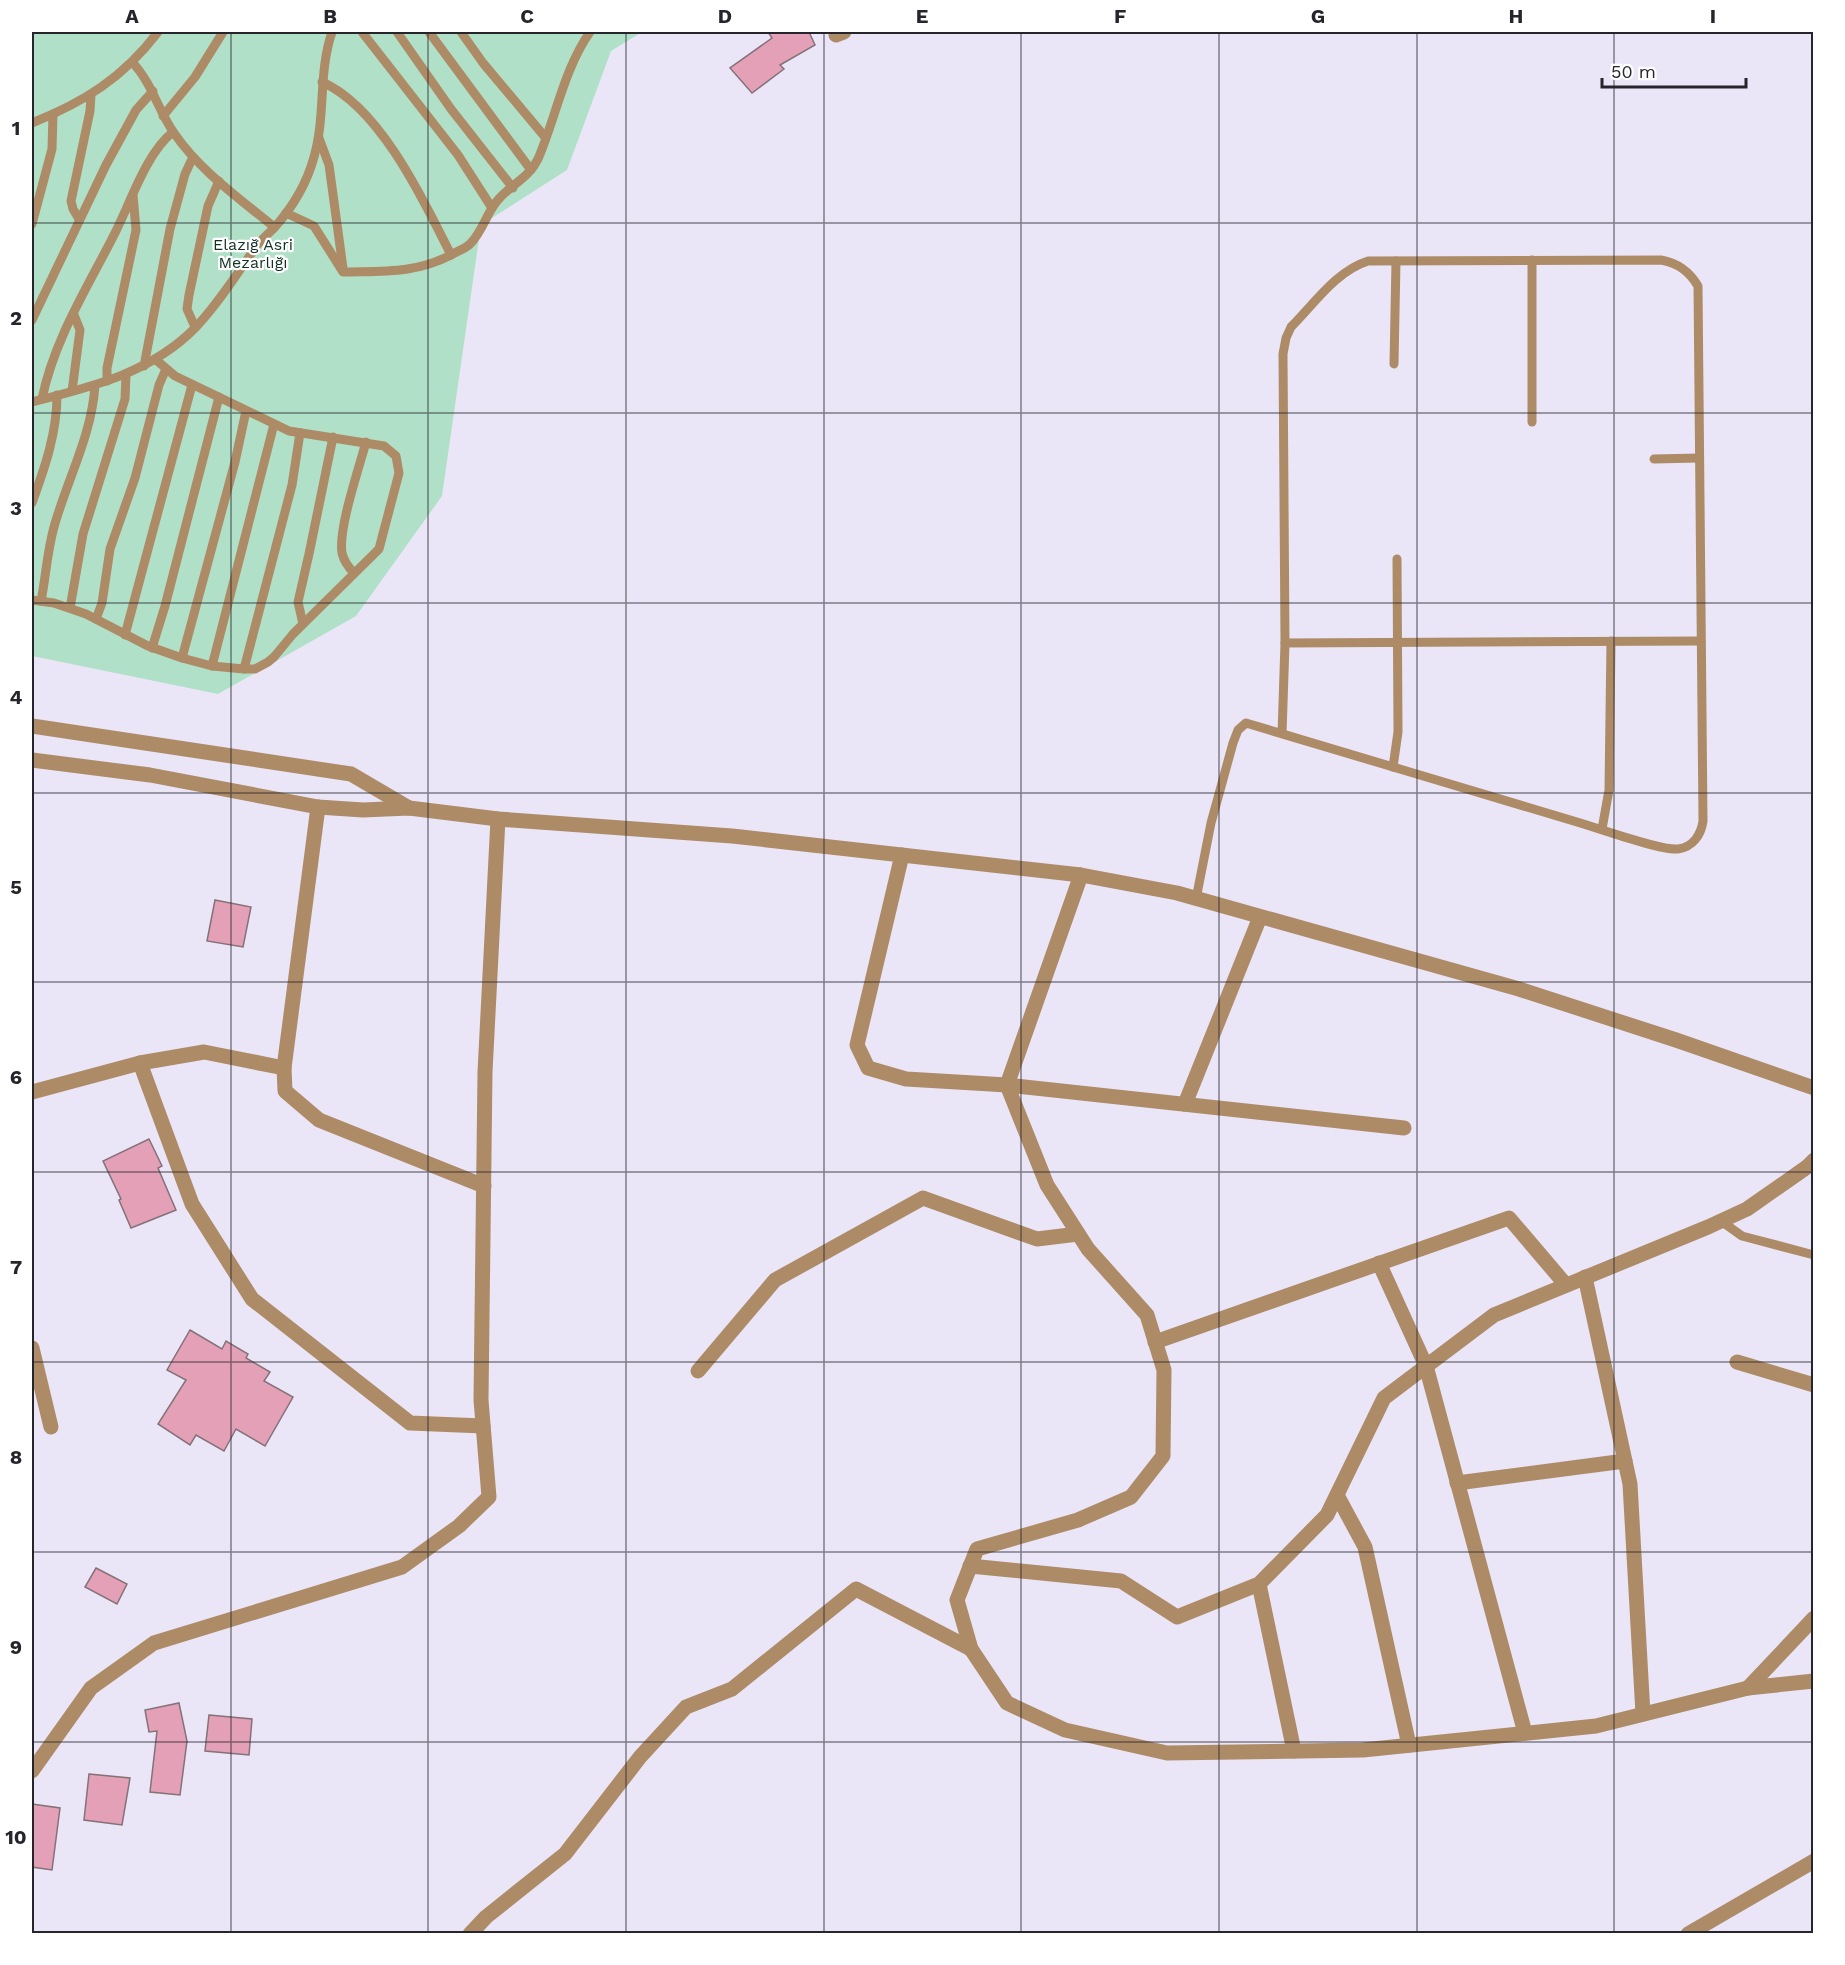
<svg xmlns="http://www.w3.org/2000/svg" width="1845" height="1965" viewBox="0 0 1845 1965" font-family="'Work Sans',sans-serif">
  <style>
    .green { fill: #b0e1c8 }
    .building { fill: #e4a0b7; stroke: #847277; stroke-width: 1.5 }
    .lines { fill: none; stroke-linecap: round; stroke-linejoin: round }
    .service { stroke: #ae8b67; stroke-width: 9 }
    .minor { stroke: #ae8b67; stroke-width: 15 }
    .tertiary { stroke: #ae8b67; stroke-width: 15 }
    .grid { fill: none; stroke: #26252b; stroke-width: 1.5; stroke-opacity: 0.55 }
    .labels { text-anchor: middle; stroke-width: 4.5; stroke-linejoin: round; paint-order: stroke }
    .park-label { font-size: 16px; fill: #113123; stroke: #fff }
    .neatline { fill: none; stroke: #26252b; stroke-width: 2 }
    .grid-label { font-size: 20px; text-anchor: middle; font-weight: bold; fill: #26252b }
  </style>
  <rect width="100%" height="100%" fill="#eae6f8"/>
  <path class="green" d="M32,32H642L611,51L567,170L481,225L442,496L356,616L218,694L32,656Z"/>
  <g class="building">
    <path d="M768,32H809L815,45L780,65L784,69L752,93L730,68L772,38Z"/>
    <path d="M215,900L251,907L243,947L207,941Z"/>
    <path d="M149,1139L162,1166L158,1168L176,1210L131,1228L119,1200L121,1199L103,1161Z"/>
    <path d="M190,1330L222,1349L226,1341L248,1354L246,1358L270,1372L264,1381L293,1397L265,1446L236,1429L224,1451L196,1435L190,1445L158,1424L186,1380L167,1370Z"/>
    <path d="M96,1568L127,1584L117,1604L85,1587Z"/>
    <path d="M179,1703L187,1741L180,1795L150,1792L157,1731L149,1732L145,1710Z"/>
    <path d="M209,1715L252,1719L249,1755L205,1751Z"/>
    <path d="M89,1774L130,1778L122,1825L84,1820Z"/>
    <path d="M32,1804L60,1808L52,1870L32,1867Z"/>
  </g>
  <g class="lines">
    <g class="service">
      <path d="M362,32L458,155L492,208"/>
      <path d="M397,32L451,109L513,188"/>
      <path d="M429,32L531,170"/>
      <path d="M461,32L483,63L545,137"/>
      <path d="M132,62C152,83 158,110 174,133C200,171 239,198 274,227"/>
      <path d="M322,82C380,107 424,201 451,255"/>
      <path d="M163,116L195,77L223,32"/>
      <path d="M32,123C84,102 123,78 158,32"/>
      <path d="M319,138L329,165L343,268"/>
      <path d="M286,213L314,226L343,272C383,271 414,274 451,255C457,251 465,249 470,244C483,231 486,214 497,201C510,185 529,178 538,159C556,117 564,69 590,32"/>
      <path d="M79,219L73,209L71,201L90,111L91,95"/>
      <path d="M32,224L52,149L53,114"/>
      <path d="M32,320L106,165L136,110L153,91"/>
      <path d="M195,327L187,309L189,295L208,206L219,181"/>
      <path d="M1394,364L1396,261"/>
      <path d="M144,366L170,229L185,174L193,157"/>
      <path d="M107,381V368L136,230L133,195"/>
      <path d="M72,391L80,330L74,315"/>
      <path d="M42,399C54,339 89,285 116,231C131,201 147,152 173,132"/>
      <path d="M32,402C91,387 151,373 195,328C219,303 238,272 258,244C263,238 269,233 274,228C292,208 307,183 314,157C326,115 318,73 332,32"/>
      <path d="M1532,422V260"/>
      <path d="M1654,459L1699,458"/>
      <path d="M32,503C45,467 57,433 57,395"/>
      <path d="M354,573C348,567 344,562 342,553C338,529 359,468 366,442"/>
      <path d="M32,600L54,603L86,614L148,646L182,658L212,666L244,669H255L268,662L274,657L293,634L379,549L399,473L396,456L384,446L289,431L175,376L155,359"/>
      <path d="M41,601C46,576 47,552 54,527C67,480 92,435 95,385"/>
      <path d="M70,608L83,534L125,399L126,374"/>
      <path d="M96,619L102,603L110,549L135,478L159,385L166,369"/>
      <path d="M303,624L298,602L309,554L333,437"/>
      <path d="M125,635L192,385"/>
      <path d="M1285,643L1701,641"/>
      <path d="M152,648L165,606L219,397"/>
      <path d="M182,658L235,462L246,411"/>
      <path d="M212,666L274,424"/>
      <path d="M244,669L292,485L300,433"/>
      <path d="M1393,767L1398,732L1397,559"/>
      <path d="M1602,829L1609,790L1611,641"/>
      <path d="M1196,899L1211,823L1233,743L1238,730L1246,723C1356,756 1467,789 1577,822C1598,828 1661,851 1678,849C1693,847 1701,835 1703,821L1698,286C1689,271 1678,263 1661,260L1368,261C1336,271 1314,304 1291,327L1286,338L1283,354L1285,643L1282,734"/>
      <path d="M1721,1221L1742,1236L1814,1255"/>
    </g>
    <g class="minor">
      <path d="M836,35L844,32"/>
      <path d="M318,807L284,1068L285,1091L319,1120L484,1186"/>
      <path d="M902,855L857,1045L868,1068L906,1079L1007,1085L1404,1128"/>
      <path d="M1081,875L1007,1085L1047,1185L1088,1249L1147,1315L1164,1370L1163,1456L1131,1497L1078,1520L977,1549L957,1600L971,1649L1007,1703L1065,1730L1167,1753L1363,1750L1596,1726L1748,1688L1814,1681"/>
      <path d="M140,1063L192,1204L252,1299L410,1423L483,1426"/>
      <path d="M32,1092L140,1063L204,1052L284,1068"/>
      <path d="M1185,1104L1260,917"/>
      <path d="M1379,1263L1426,1366L1525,1733"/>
      <path d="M1585,1277L1630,1484L1643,1714"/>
      <path d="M1155,1342L1509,1218L1566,1285"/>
      <path d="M32,1348L51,1427"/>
      <path d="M1737,1362L1814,1385"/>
      <path d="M698,1371L775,1280L923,1198L1037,1239L1078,1234"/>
      <path d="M1457,1483L1625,1461"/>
      <path d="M1337,1495L1365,1547L1409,1745"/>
      <path d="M970,1566L1121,1581L1177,1617L1259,1584L1327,1515L1384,1398L1494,1315L1708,1227L1747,1209L1807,1167L1814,1160"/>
      <path d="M1259,1584L1294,1751"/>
      <path d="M1748,1688L1814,1618"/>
      <path d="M32,1771L91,1688L154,1643L402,1567L459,1526L489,1497L481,1400L485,1072L498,819"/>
      <path d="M470,1934L486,1917L565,1854L640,1757L686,1707L732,1689L856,1589L971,1649"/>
      <path d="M1688,1934L1814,1861"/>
    </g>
    <g class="tertiary">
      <path d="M32,726L351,774L409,808"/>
      <path d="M32,760L150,775L318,807L363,810L409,808L498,819L732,836L1081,875L1177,893L1519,989L1676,1040L1814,1088"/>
    </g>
  </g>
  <path class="grid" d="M231,32V1934M428,32V1934M626,32V1934M824,32V1934M1021,32V1934M1219,32V1934M1417,32V1934M1614,32V1934M32,223H1814M32,413H1814M32,603H1814M32,793H1814M32,982H1814M32,1172H1814M32,1362H1814M32,1552H1814M32,1742H1814"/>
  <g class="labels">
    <g class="park-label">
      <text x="253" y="250">Elazığ Asri<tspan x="253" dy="18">Mezarlığı</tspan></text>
    </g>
  </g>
  <rect width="1845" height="1965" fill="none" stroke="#ffffff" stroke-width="66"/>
  <path d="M1602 78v9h144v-9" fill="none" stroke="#26252b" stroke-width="3"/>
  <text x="1611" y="78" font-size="18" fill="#26252b" stroke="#ffffff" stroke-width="4.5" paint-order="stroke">50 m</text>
  <rect x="33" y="33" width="1779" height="1899" class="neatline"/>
  <g class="grid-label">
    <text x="132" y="23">A</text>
    <text x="330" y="23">B</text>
    <text x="527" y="23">C</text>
    <text x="725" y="23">D</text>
    <text x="922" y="23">E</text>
    <text x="1120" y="23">F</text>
    <text x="1318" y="23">G</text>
    <text x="1516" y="23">H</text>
    <text x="1713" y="23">I</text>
    <text x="16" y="135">1</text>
    <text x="16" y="325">2</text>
    <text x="16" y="515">3</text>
    <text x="16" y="704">4</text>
    <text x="16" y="894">5</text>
    <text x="16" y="1084">6</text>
    <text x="16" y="1274">7</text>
    <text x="16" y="1464">8</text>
    <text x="16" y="1654">9</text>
    <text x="16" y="1844">10</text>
  </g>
</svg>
